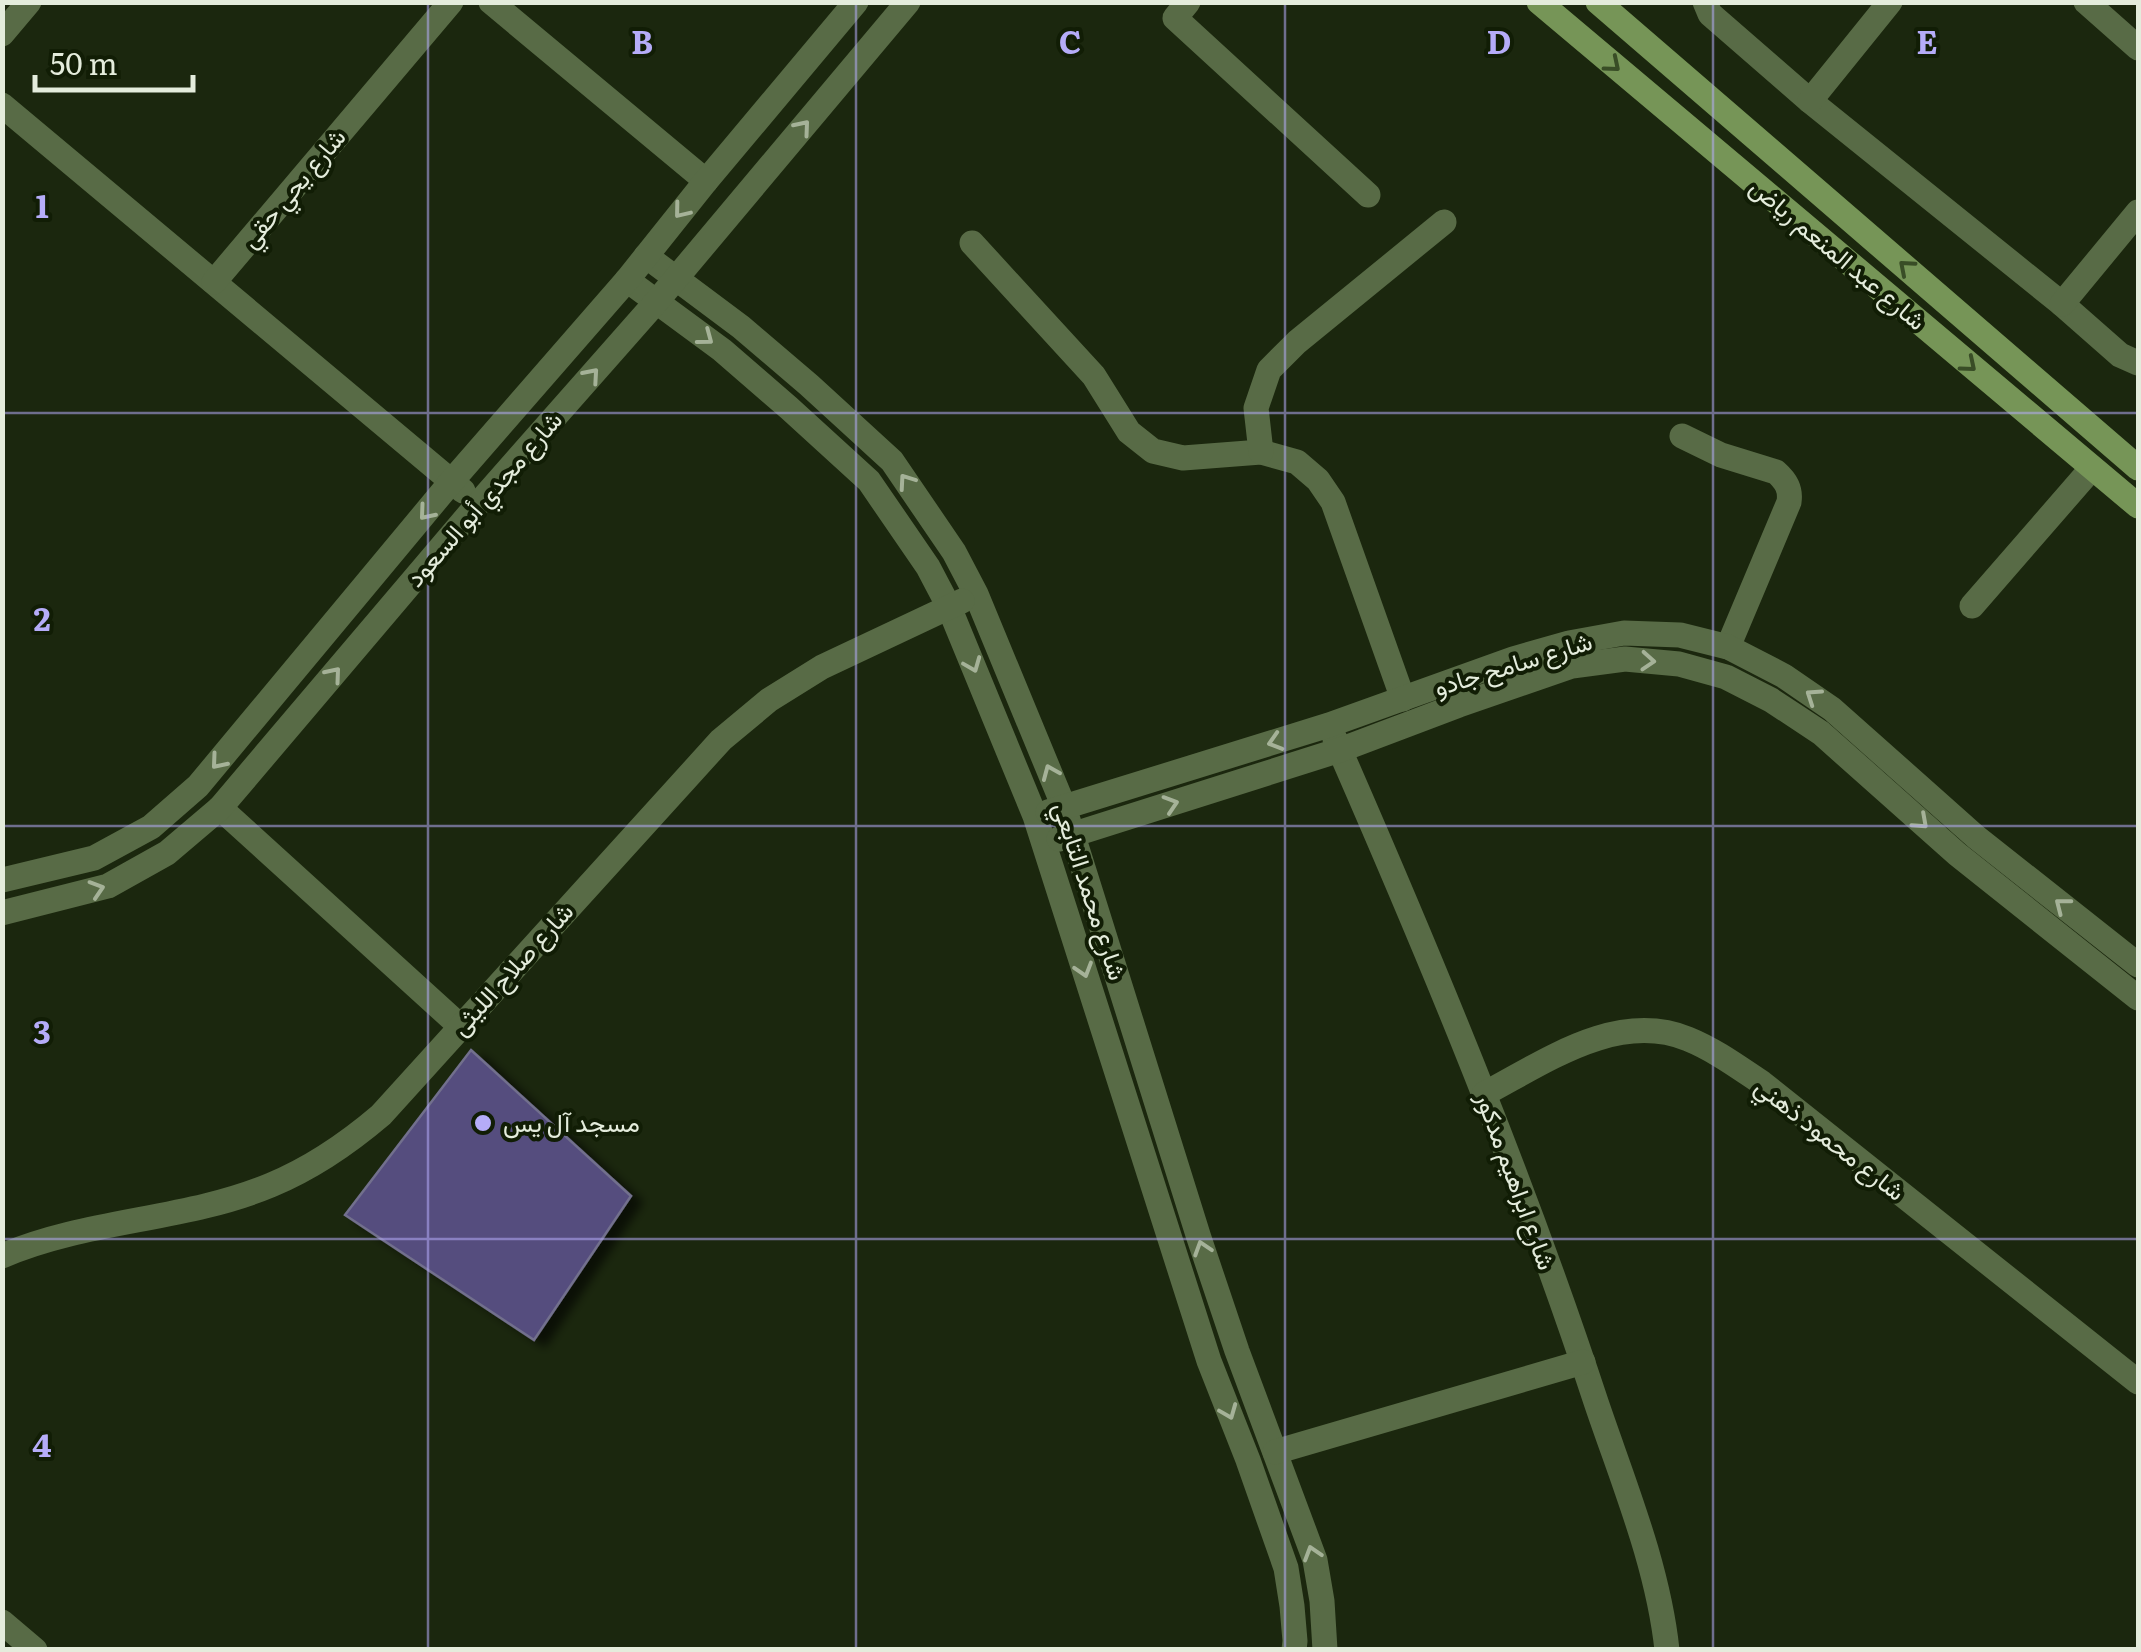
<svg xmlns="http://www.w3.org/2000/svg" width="2141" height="1652" viewBox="0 0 2141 1652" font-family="Literata,Vazirmatn,serif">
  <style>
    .building { fill: #554e7e; stroke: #726f8d; stroke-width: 2.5; filter: url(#shadow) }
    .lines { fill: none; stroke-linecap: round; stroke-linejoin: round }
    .street { stroke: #586b46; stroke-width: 25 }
    .secondary { stroke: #769557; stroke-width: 25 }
    .oneway { stroke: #394d26 }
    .oneway2 { stroke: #a5b298 }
    .grid { fill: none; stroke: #b5acf8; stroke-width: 2.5; stroke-opacity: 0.55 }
    .poi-dot { fill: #b5acf8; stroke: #111d05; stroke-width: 4 }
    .labels { text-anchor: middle; stroke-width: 8; stroke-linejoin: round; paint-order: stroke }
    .street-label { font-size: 25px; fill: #e4ecdc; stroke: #111d05 }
    .poi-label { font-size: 25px; fill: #e4ecdc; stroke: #111d05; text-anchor: start }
    .grid-label { font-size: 32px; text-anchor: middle; font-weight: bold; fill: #b5acf8; stroke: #111d05; stroke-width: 8; stroke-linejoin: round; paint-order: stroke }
  </style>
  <defs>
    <filter id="shadow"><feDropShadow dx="11" dy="6" stdDeviation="5" flood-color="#0009"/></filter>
  </defs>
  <rect width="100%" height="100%" fill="#1b270e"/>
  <path class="building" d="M471,1050L631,1196L534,1340L345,1215Z"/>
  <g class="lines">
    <g class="street">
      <path d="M491,2L706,181"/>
      <path d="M1188,2L1175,18L1368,195"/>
      <path d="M1705,2L1710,14L1810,101L2062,304L2120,355L2138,363"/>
      <path d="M2086,2L2138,48"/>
      <path d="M2,34L29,2"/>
      <path d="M1810,101L1890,2"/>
      <path d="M2,105L463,491"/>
      <path d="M972,243L1094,376L1129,432L1153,451L1183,458L1261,452L1297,462L1318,480L1333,502L1403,699"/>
      <path d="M646,256L741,327L809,385L892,461L954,552L976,594L1064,807L1199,1238L1237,1351L1315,1560L1322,1601L1325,1650"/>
      <path d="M627,280L722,350L789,408L869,481L928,567L949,607L1035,816L1209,1361L1248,1460L1286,1568L1292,1606L1295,1641L1294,1650"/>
      <path d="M214,282L451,2"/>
      <path d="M2062,304L2138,212"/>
      <path d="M1682,436L1721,455L1776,472C1786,481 1791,489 1789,502L1728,647"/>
      <path d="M1261,452L1256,408L1269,370L1297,342L1444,222"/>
      <path d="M1972,606L2092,468"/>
      <path d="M1335,739C1430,956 1522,1177 1596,1402C1623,1482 1658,1565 1667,1650"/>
      <path d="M220,808L460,1026"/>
      <path d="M1048,812L1329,725L1513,659L1569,643L1624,633L1680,635L1728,647L1784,676L1832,709L1976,837L2138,965"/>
      <path d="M1059,839L1340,750L1459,705L1572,666L1625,659L1679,664L1726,677L1771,700L1821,733L1957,854L2138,998"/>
      <path d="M2,880L94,858L151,827L198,786L451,482L627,280L706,181L856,2"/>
      <path d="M2,913L108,886L167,853L220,808L478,504L657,301L908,2"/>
      <path d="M1484,1094C1545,1062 1617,1010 1688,1039C1715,1050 1738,1067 1762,1083L2138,1382"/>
      <path d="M2,1256C88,1219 185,1221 271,1185C312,1168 347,1144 381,1115L721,740L769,700L822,667L962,601"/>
      <path d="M1275,1452L1583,1362"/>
      <path d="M2,1622L35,1650"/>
    </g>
    <g class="secondary">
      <path d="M1539,2L2138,506"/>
      <path d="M1598,2L2138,468"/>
    </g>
  </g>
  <defs><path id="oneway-chevron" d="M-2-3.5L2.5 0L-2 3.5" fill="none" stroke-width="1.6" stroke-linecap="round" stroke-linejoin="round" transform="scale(2.5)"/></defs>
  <g class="oneway">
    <use href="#oneway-chevron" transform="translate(1613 65) rotate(40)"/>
    <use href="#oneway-chevron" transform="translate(1906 267) rotate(-139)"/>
    <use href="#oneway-chevron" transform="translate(1969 365) rotate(40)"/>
  </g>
  <g class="oneway2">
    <use href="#oneway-chevron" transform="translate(803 127) rotate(-50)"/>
    <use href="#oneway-chevron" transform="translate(681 211) rotate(129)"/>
    <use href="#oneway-chevron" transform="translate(706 338) rotate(37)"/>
    <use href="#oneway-chevron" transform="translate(592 375) rotate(-49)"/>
    <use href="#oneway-chevron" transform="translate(906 481) rotate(-125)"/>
    <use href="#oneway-chevron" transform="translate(426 513) rotate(130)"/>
    <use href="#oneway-chevron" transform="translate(1648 661) rotate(4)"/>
    <use href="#oneway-chevron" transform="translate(973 665) rotate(68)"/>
    <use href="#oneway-chevron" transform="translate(334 674) rotate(-50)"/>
    <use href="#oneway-chevron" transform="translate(1813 696) rotate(-146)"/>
    <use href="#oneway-chevron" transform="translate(1275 742) rotate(163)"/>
    <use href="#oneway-chevron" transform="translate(218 762) rotate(130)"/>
    <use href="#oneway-chevron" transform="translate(1050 772) rotate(-113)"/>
    <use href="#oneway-chevron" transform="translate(1171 804) rotate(-18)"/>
    <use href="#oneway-chevron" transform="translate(1921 822) rotate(42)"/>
    <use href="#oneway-chevron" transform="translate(97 889) rotate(-18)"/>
    <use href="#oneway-chevron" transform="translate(2062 905) rotate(-142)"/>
    <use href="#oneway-chevron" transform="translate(1084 970) rotate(73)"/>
    <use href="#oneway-chevron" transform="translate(1202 1248) rotate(-108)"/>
    <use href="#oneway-chevron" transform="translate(1229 1412) rotate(68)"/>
    <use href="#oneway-chevron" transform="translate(1312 1553) rotate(-107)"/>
  </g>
  <path class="grid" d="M428,2V1650M856,2V1650M1285,2V1650M1713,2V1650M2,413H2138M2,826H2138M2,1239H2138"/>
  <circle class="poi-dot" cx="483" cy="1123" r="10"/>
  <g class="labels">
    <g class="street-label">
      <text transform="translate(293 188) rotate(-50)" y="9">شارع يحي حقي</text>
      <text transform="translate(1838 254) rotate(40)" y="9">شارع عبد المنعم رياض</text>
      <text transform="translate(484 499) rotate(-49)" y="9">شارع مجدي أبو السعود</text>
      <text transform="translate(1513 664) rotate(-17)" y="9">شارع سامح جادو</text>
      <text transform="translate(1090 891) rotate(72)" y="9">شارع محمد التابعي</text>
      <text transform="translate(512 969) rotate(-48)" y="9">شارع صلاح الليثى</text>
      <text transform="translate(1830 1139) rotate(38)" y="9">شارع محمود ذهني</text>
      <text transform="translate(1516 1181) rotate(70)" y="9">شارع ابراهيم مدكور</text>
    </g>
    <g class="poi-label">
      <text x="503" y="1132">مسجد آل يس</text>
    </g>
  </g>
  <g class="grid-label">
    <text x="642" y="54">B</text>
    <text x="1070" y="54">C</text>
    <text x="1499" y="54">D</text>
    <text x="1927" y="54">E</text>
    <text x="42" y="218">1</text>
    <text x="42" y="631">2</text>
    <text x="42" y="1044">3</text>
    <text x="42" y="1457">4</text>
  </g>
  <rect width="2141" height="1652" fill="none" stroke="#e4ecdc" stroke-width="10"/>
  <path d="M35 75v15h158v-15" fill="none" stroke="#e4ecdc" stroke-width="5"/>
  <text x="50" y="75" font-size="30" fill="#e4ecdc" stroke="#111d05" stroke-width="8" paint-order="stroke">50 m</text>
</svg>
